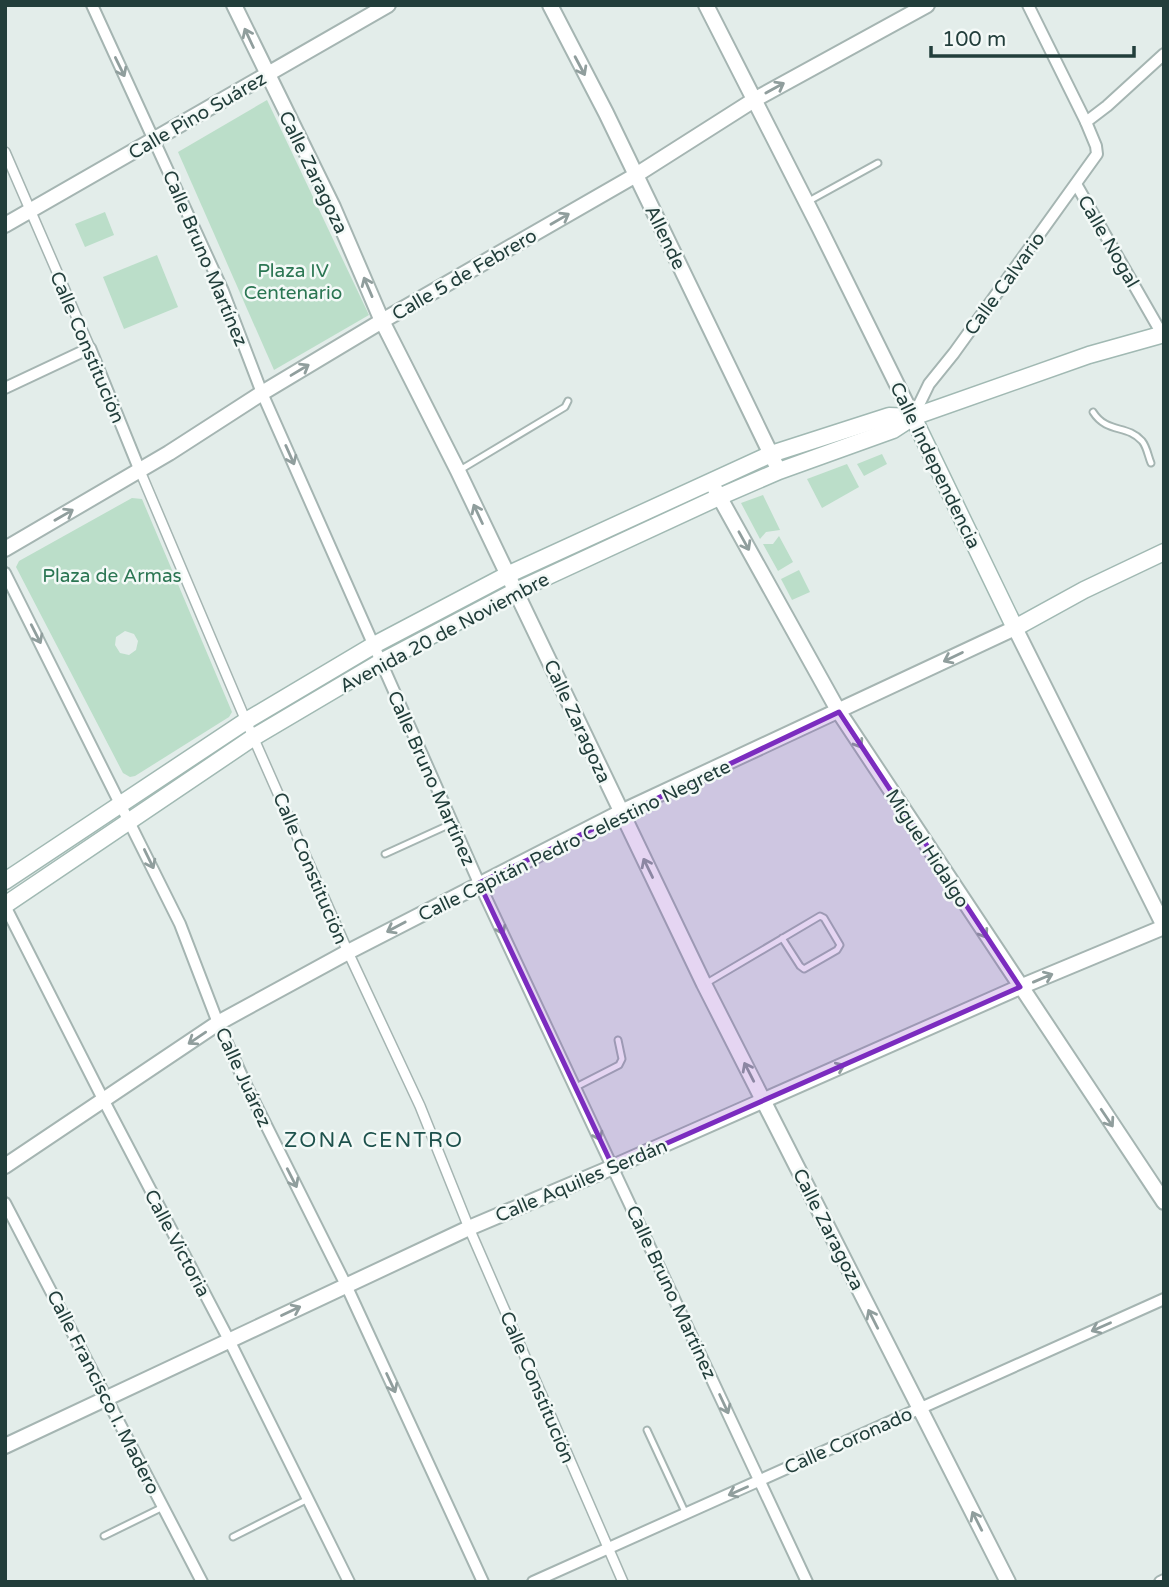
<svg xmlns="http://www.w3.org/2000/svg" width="1169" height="1587" viewBox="0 0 1169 1587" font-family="'Varela Round',sans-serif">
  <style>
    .green { fill: #bbdec9; fill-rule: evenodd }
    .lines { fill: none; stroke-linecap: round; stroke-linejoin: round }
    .service-casing { stroke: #a5b5b2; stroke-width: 9 }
    .pedestrian-casing { stroke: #a5b5b2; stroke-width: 12 }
    .minor-casing { stroke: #a5b5b2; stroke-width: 14 }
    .tertiary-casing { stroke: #a5b5b2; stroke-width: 18 }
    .secondary-casing { stroke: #a1b9b3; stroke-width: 19 }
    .service { stroke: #fff; stroke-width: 5 }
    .pedestrian { stroke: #fff; stroke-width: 9 }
    .minor { stroke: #fff; stroke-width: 10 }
    .tertiary { stroke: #fff; stroke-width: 14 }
    .secondary { stroke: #fff; stroke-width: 16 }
    .oneway { stroke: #909e9d }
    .marked { fill: #7b2cbf; fill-opacity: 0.2; stroke: #7b2cbf; stroke-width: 5; stroke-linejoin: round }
    .labels { text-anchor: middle; stroke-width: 5; stroke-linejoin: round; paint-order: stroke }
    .street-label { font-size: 19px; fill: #223e3b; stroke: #f3f9f7 }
    .park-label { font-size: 19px; fill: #2b7653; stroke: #f3f9f7 }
    .neighbourhood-label { font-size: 21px; letter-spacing: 2px; fill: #1d514c; stroke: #f3f9f7 }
  </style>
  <rect width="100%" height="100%" fill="#e3edea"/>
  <g class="green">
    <path d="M267,100L369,315L274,370L178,152Z"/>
    <path d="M105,212L114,235L85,247L75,224Z"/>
    <path d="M157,255L178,307L124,329L103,277Z"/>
    <path d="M882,454L887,464L864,476L857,464Z"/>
    <path d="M847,464L859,487L822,508L807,479Z"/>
    <path d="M763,495L780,530L766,532L760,539L741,503Z"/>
    <path d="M132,498L142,499L232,712L229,717L135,776L130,777L123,773L16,567L19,561ZM125,631L134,634L138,641L136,650L129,655L120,653L115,645L116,637Z"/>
    <path d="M779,536L793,562L778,571L763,544H773Z"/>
    <path d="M799,570L810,592L792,600L781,579Z"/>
  </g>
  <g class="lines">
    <g class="service-casing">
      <g id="service">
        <path d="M809,201L878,163"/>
        <path d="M1093,412C1107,434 1127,424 1142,441C1147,447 1148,456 1151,463"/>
        <path d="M460,470L565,407L568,401"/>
        <path d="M385,854L453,823"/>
        <path d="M705,984L820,916L824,918L840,945L837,950L804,969L800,966L782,938"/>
        <path d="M576,1087L619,1065L622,1059L618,1040"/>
        <path d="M647,1430L686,1514"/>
        <path d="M104,1536L163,1507"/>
        <path d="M233,1537L308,1499"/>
      </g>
    </g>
    <g class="pedestrian-casing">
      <g id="pedestrian">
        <path d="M5,152L90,348"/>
        <path d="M140,471L246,721L348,952L420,1106L469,1228L623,1582"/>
      </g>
    </g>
    <g class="minor-casing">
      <g id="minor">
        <path d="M92,5L223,291L262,393L479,883L807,1582"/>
        <path d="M1086,122L1107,106L1164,54"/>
        <path d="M1076,184L1162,334"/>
        <path d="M5,388L90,348L140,471"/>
        <path d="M913,417L929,384L954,353L1097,154L1096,146L1086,122L1028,5"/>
        <path d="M5,573L180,924L218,1023L246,1085L346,1285L483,1582"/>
        <path d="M5,906L104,1101L229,1340L349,1582"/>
        <path d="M5,1203L202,1582"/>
        <path d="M533,1582L1164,1299"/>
        <path d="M1160,1582L1164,1580"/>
      </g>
    </g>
    <g class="tertiary-casing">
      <g id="tertiary">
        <path d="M234,5L333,207L382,321L458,471L704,984L1008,1582"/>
        <path d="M550,5L606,113L779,471"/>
        <path d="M706,5L819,227L913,417"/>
        <path d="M5,225L388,5"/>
        <path d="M715,489L839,712L1164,1202"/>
        <path d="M5,549L169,453L262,393L382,321L636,175L754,100L927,5"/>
        <path d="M5,1166L218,1023L348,952L621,812L1015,628L1164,926"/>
        <path d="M5,1446L469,1228L613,1167L1020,987L1164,927"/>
      </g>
    </g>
    <g class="secondary-casing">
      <g id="secondary">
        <path d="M913,417L1015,628L1084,590L1164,552"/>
        <path d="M5,881L246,721L374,645L507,575L771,454L889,416L913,417"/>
        <path d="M5,905L254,737L381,662L516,591L719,497L779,471L893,430L913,417L1089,355L1164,334"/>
      </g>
    </g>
    <use href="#service" class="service"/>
    <use href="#pedestrian" class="pedestrian"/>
    <use href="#minor" class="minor"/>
    <use href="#tertiary" class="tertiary"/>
    <use href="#secondary" class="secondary"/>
  </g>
  <defs><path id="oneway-shaft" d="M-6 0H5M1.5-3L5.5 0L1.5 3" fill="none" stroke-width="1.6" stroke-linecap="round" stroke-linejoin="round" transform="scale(1.75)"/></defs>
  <g class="oneway">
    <use href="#oneway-shaft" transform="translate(249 38) rotate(-115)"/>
    <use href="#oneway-shaft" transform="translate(580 66) rotate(62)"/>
    <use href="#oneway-shaft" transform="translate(120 67) rotate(64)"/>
    <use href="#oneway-shaft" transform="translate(775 88) rotate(-29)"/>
    <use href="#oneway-shaft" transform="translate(560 219) rotate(-30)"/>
    <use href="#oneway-shaft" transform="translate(368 287) rotate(-113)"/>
    <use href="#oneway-shaft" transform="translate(300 370) rotate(-31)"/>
    <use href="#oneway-shaft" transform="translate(290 455) rotate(66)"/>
    <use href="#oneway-shaft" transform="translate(478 514) rotate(-115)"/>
    <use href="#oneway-shaft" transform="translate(64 515) rotate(-30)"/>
    <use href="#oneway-shaft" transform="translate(744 541) rotate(61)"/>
    <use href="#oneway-shaft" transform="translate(36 634) rotate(63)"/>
    <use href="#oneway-shaft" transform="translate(953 657) rotate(154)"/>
    <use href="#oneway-shaft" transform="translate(856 739) rotate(57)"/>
    <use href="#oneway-shaft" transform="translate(149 859) rotate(64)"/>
    <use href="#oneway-shaft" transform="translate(648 868) rotate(-116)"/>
    <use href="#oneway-shaft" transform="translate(499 925) rotate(65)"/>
    <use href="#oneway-shaft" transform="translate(396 927) rotate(152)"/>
    <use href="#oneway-shaft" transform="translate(981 929) rotate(57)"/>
    <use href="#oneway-shaft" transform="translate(1043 978) rotate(-23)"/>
    <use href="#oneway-shaft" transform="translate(197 1038) rotate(146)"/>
    <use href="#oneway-shaft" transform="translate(835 1069) rotate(-24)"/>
    <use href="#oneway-shaft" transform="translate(749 1072) rotate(-117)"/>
    <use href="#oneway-shaft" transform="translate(1107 1118) rotate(56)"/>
    <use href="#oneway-shaft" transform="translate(596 1131) rotate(65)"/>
    <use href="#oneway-shaft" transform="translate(292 1178) rotate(63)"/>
    <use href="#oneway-shaft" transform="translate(291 1311) rotate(-25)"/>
    <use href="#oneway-shaft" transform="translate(873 1319) rotate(-117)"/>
    <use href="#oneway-shaft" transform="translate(1101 1327) rotate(156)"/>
    <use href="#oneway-shaft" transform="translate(391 1383) rotate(65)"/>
    <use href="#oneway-shaft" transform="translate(724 1404) rotate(65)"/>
    <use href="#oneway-shaft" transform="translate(738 1491) rotate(156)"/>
    <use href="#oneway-shaft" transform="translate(977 1521) rotate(-117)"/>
  </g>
  <path class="marked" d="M839,712L1020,987L613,1167L479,883Z"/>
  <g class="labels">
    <g class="street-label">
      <text transform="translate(197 115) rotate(-30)" y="7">Calle Pino Suárez</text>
      <text transform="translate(314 172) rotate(64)" y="7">Calle Zaragoza</text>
      <text transform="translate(666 237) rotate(64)" y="7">Allende</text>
      <text transform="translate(1109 241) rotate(60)" y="7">Calle Nogal</text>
      <text transform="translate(206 258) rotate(67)" y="7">Calle Bruno Martínez</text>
      <text transform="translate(464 274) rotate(-30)" y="7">Calle 5 de Febrero</text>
      <text transform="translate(1004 283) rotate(-54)" y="7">Calle Calvario</text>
      <text transform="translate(88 347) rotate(67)" y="7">Calle Constitución</text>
      <text transform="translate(936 465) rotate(64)" y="7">Calle Independencia</text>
      <text transform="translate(444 632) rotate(-28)" y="7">Avenida 20 de Noviembre</text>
      <text transform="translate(578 721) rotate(65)" y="7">Calle Zaragoza</text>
      <text transform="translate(432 778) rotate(66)" y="7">Calle Bruno Martínez</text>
      <text transform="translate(574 840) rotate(-26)" y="7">Calle Capitán Pedro Celestino Negrete</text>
      <text transform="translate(928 848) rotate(57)" y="7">Miguel Hidalgo</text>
      <text transform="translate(311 868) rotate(67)" y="7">Calle Constitución</text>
      <text transform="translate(244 1077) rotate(65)" y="7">Calle Juárez</text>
      <text transform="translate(581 1180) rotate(-23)" y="7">Calle Aquiles Serdán</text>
      <text transform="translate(829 1229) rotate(63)" y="7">Calle Zaragoza</text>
      <text transform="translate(178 1243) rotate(62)" y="7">Calle Victoria</text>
      <text transform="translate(672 1292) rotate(65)" y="7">Calle Bruno Martínez</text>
      <text transform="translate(538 1387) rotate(67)" y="7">Calle Constitución</text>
      <text transform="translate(104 1392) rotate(63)" y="7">Calle Francisco I. Madero</text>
      <text transform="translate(848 1440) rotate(-24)" y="7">Calle Coronado</text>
    </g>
    <g class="park-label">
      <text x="293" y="277">Plaza IV<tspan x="293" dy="22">Centenario</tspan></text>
      <text x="112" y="582">Plaza de Armas</text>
    </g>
    <g class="neighbourhood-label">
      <text x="374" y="1147">ZONA CENTRO</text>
    </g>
  </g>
  <rect width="1169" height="1587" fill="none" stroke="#223e3b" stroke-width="14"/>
  <path d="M931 46v10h203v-10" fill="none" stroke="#223e3b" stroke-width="3.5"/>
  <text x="942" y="46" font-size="21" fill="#223e3b" stroke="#f3f9f7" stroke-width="5" paint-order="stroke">100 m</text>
</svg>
